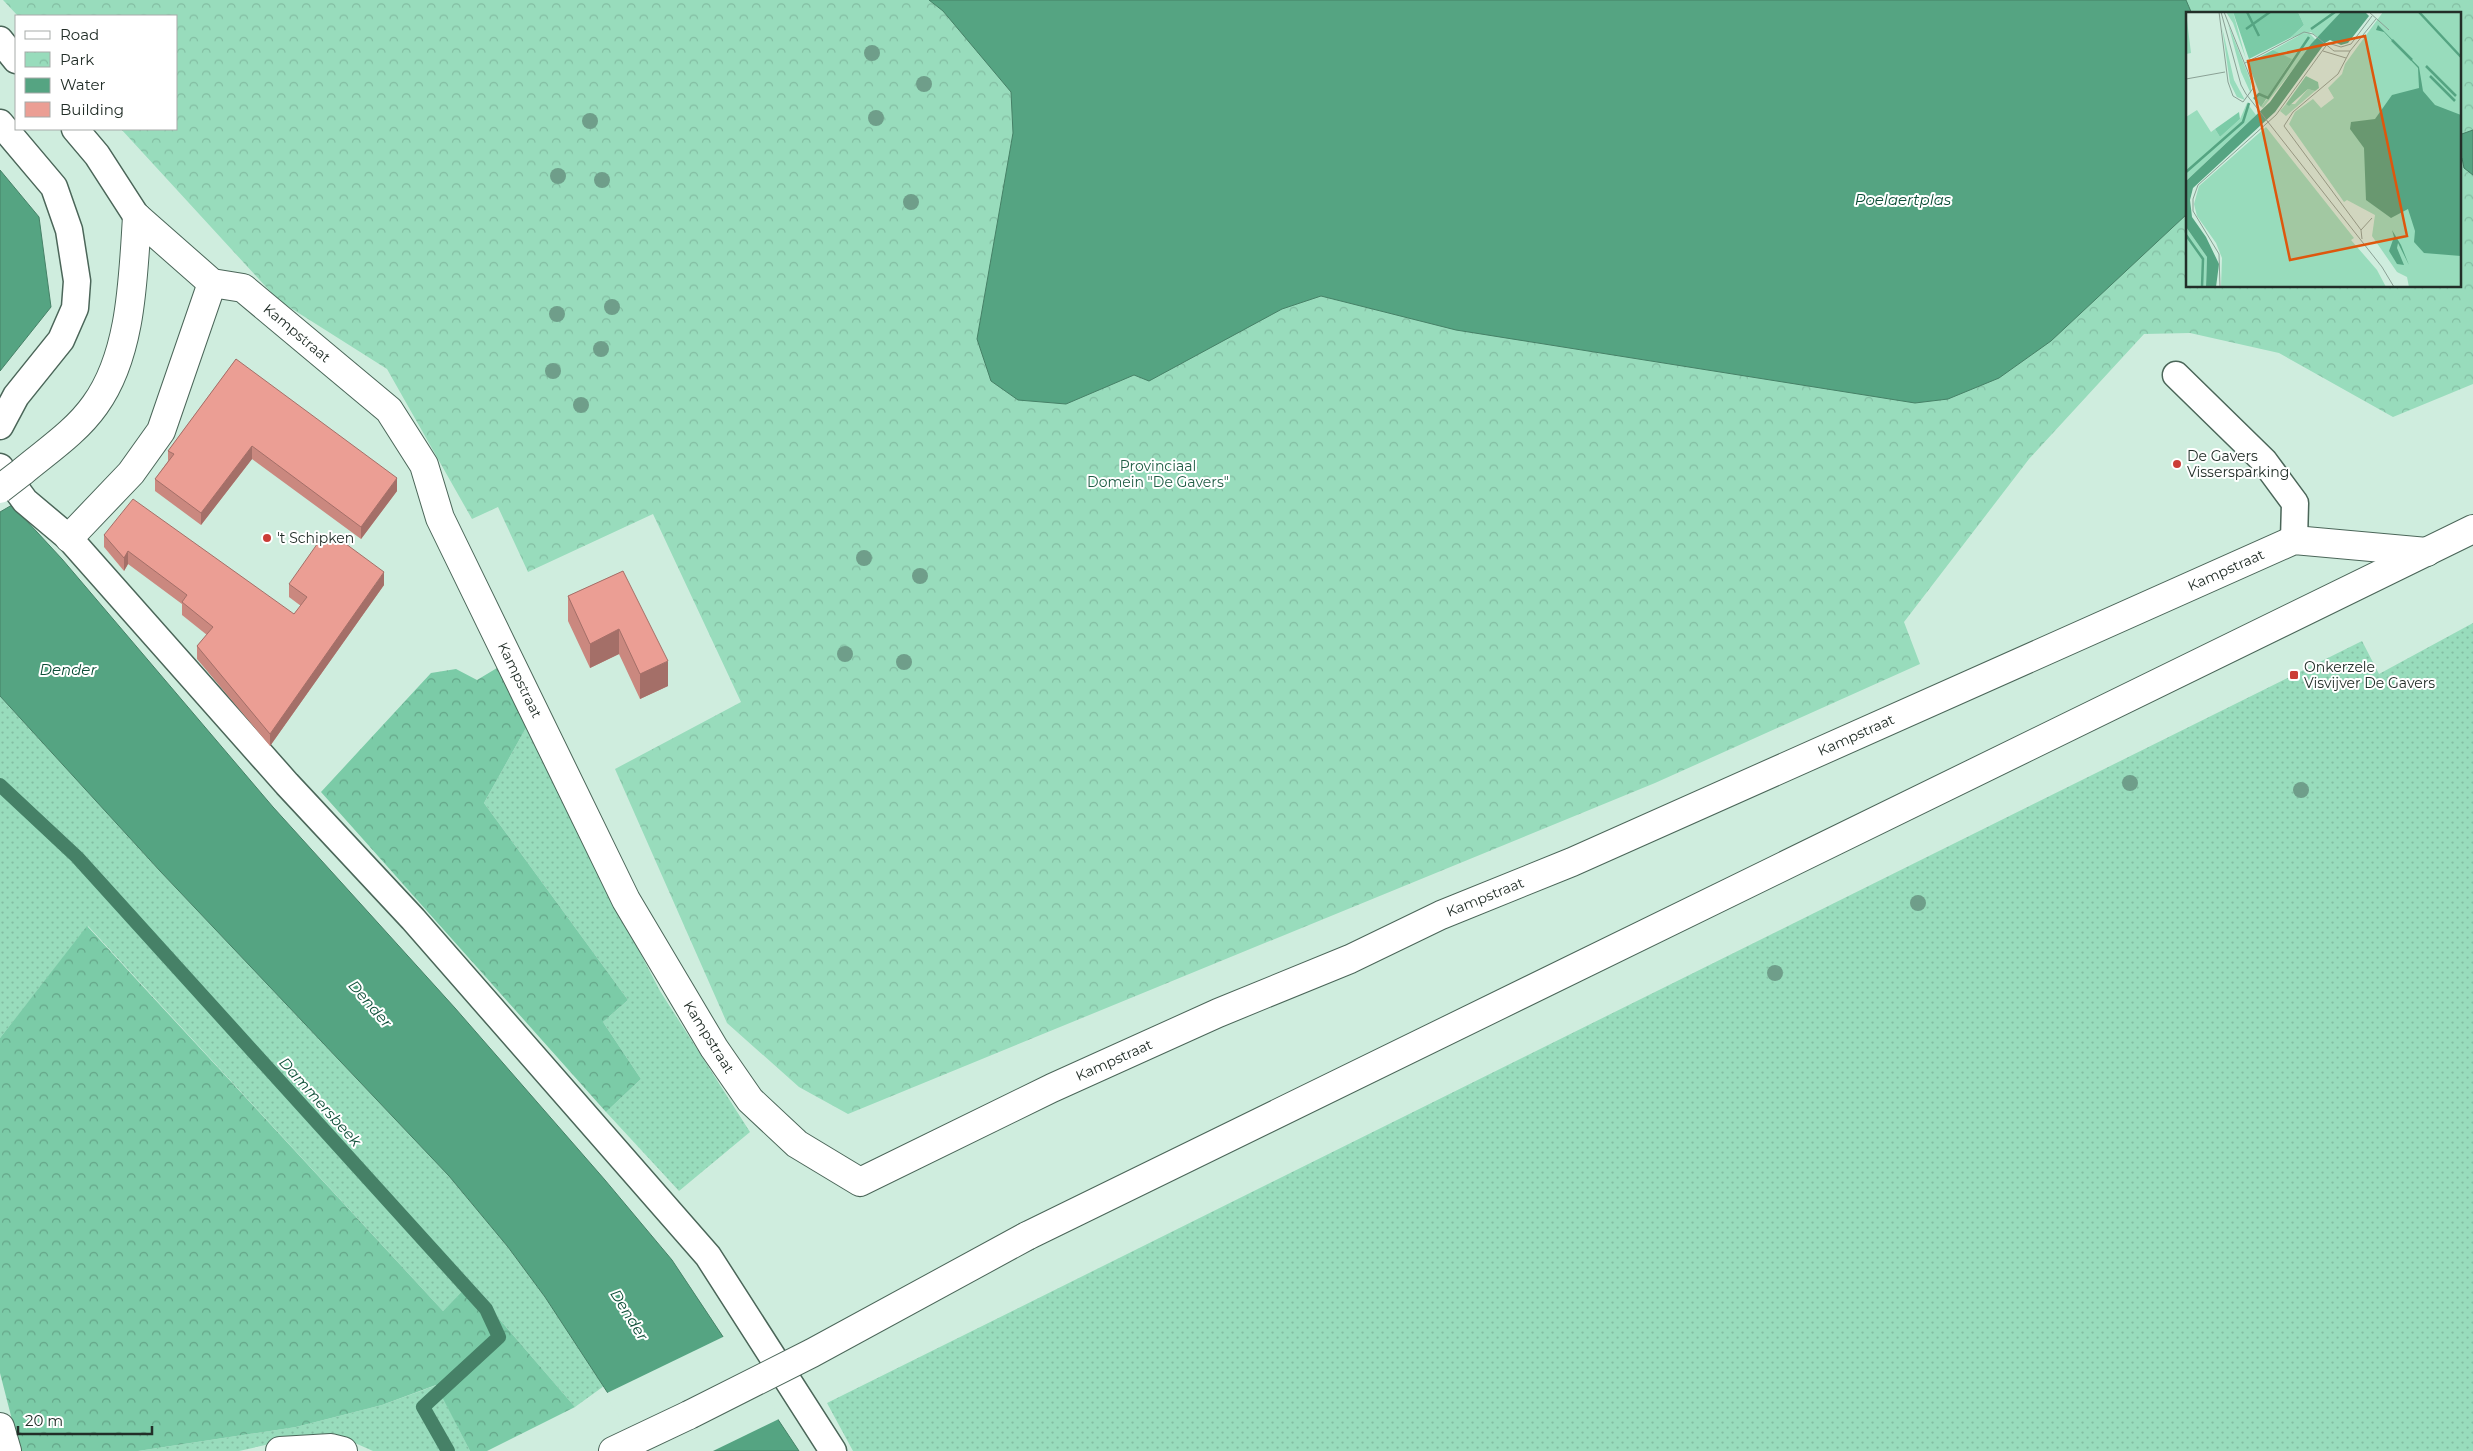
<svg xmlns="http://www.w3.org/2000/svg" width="2473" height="1451" viewBox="0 0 2473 1451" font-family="Montserrat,sans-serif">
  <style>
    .grass { fill: url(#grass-dots) }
    .forest { fill: url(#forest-crowns) }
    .park { fill: url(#park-crowns); fill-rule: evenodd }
    .water { fill: #55a482; stroke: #468167 }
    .pier { fill: #cfedde }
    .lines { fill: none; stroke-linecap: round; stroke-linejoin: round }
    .stream { stroke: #468167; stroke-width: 14 }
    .service-casing { stroke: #4b6659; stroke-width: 29 }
    .minor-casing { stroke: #4b6659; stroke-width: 30 }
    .tertiary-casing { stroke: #4b6659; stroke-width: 30 }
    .service { stroke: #fff; stroke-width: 26 }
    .minor { stroke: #fff; stroke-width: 28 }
    .tertiary { stroke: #fff; stroke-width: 28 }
    .minor-bridge-casing { stroke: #4b6659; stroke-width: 30; stroke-linecap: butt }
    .tertiary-bridge-casing { stroke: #4b6659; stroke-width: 30; stroke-linecap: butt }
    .minor-bridge { stroke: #fff; stroke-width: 28 }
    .tertiary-bridge { stroke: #fff; stroke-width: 28 }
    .tree { fill: #6f9e8a }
    .wall { fill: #ca887f }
    .shaded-wall { fill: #a46f68 }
    .building { fill: #eb9e94; stroke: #a46f68 }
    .poi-dot { fill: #cb3d37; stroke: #fff; stroke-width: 2 }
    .labels { text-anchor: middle; stroke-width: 4; stroke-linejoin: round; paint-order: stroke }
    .street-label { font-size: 14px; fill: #222e28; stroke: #fff }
    .poi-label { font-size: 14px; fill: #222e28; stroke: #fff; text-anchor: start }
    .park-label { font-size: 14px; fill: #205d45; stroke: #fff }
    .water-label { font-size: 15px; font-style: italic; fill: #0e4f38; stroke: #fff }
    .inset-river { fill: none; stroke: #55a482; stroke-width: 2.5 }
    .inset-road { fill: none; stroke: #8aa195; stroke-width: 1 }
    .view { fill: #de570d; fill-opacity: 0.15; stroke: #de570d; stroke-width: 2.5 }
    .inset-edge { fill: none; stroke: #222e28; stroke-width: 2.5 }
  </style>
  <defs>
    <pattern id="grass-dots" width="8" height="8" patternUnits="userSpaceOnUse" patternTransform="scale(1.25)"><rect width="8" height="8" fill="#98dcbc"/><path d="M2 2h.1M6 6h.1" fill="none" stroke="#83bda2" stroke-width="1.8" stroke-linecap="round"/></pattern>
    <pattern id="forest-crowns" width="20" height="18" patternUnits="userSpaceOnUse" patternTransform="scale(1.25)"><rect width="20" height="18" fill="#7bcba7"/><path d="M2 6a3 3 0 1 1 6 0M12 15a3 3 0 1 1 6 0" fill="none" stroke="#64a588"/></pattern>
    <pattern id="park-crowns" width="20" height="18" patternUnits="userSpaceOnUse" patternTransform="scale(1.25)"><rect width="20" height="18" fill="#98dcbc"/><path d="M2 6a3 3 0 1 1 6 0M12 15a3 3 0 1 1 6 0" fill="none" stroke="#83bda2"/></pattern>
  </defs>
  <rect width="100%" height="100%" fill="#cfedde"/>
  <g class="grass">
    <path d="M2473,623V1451H853L827,1403L2362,641L2379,674Z"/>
    <path d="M0,696L160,871L449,1176L508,1247L545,1297L604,1386L575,1407L469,1284L443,1311L88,926L0,1038Z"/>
    <path d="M527,726L606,887L660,991L750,1132L679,1191L606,1112L641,1079L603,1022L628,1000L484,803Z"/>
    <path d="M437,1385L470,1451H373L355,1443L315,1438L283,1441L239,1451H138L296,1427L382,1405Z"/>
  </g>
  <g class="forest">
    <path d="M497,668L527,726L484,803L628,1000L603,1022L641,1079L606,1112L321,792L431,673L456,669L477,680Z"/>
    <path d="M87,926L443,1311L469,1284L575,1407L487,1451H470L436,1385L382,1405L296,1427L138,1451H20L0,1373V1038Z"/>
  </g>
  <path class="park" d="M3,0H2473V384L2393,417L2279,353L2190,333L2144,334L2029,459L1904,622L1920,664L1655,783L848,1114L799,1087L727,1023L615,769L741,702L653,514L528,572L498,507L472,519L387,369L278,300L121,129H176V16H18ZM2187,14H2459V286H2187Z"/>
  <g class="water">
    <path d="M929,0H2186L2192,14H2187V214L2051,341L1999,378L1948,399L1915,403L1456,330L1321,296L1282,309L1149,381L1134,375L1066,404L1018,400L991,381L977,339L1013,133L1011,92L943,11Z"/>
    <path d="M2473,130V175L2464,168L2462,158H2459V135Z"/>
    <path d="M0,170L39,217L51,307L0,371Z"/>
    <path d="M12,505L62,559L273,807L455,1008L605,1180L672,1260L799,1451H643L615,1404L545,1297L508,1247L449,1176L160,871L0,696V512Z"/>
  </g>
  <path class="pier" d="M725,1336L781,1418L713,1451H640L605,1394Z"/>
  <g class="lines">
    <path class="stream" d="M0,785L77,857L486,1309L499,1337L423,1407L448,1451"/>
    <g class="service-casing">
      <g id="service">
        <path d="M0,40L16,60"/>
        <path d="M0,123L54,187L69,230L77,281L75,308L61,340L16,396L0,426"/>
        <path d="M75,129L97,155L137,217"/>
        <path d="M2176,375L2264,461L2295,503L2294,540"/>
        <path d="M0,467L25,501L69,538L287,784L413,919L708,1256L833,1451"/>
      </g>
    </g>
    <g class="minor-casing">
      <g id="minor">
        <path d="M137,217L212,283L243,288L389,410L424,465L440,518L626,900L714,1048L750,1100L797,1144L860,1182L1052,1088L1218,1013L1350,959L1441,915L1572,862L2294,540L2427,552"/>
        <path d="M22,472C47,451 76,432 95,405C132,354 133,277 137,217"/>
        <path d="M69,538L131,473L161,431L212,283"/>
        <path d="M0,1427L7,1451"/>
        <path d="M280,1451L331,1448L343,1451"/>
      </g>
    </g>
    <g class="tertiary-casing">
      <g id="tertiary">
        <path d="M1027,1236L2473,529"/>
        <path d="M613,1451L689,1415"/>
      </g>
    </g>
    <use href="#service" class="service"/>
    <use href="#minor" class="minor"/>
    <use href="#tertiary" class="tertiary"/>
    <g class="minor-bridge-casing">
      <path id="minor-bridge" d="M0,489L22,472"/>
    </g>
    <g class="tertiary-bridge-casing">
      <path id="tertiary-bridge" d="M689,1415L812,1353L1027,1236"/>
    </g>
    <use href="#minor-bridge" class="minor-bridge"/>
    <use href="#tertiary-bridge" class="tertiary-bridge"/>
  </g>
  <g class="tree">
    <circle cx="872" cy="53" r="8"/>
    <circle cx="924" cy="84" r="8"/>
    <circle cx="876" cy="118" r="8"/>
    <circle cx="590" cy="121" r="8"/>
    <circle cx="558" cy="176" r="8"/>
    <circle cx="602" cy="180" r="8"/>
    <circle cx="911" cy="202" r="8"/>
    <circle cx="612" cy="307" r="8"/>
    <circle cx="557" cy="314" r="8"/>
    <circle cx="601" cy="349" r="8"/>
    <circle cx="553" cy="371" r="8"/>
    <circle cx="581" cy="405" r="8"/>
    <circle cx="864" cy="558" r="8"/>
    <circle cx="920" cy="576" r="8"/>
    <circle cx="845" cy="654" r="8"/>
    <circle cx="904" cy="662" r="8"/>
    <circle cx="2130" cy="783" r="8"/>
    <circle cx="2301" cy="790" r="8"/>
    <circle cx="1918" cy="903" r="8"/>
    <circle cx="1775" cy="973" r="8"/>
  </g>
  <g class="wall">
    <path d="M236,359L397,491L361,539L252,459L201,525L155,491V479L168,461V451Z"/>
    <path d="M104,535L294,614L301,606L289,597V584L384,585L270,746L197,659V646L207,635L182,615V604L128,564L124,571L104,547Z"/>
    <path d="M623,571L668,686L640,699L619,654L590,668L568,621V596Z"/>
  </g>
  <g class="shaded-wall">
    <path d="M252,446V459L201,525V513Z"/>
    <path d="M397,478V491L361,539V527Z"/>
    <path d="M128,551V564L124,571V558Z"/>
    <path d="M384,572V585L270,746V734Z"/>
    <path d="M619,629V654L590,668V644Z"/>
    <path d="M668,661V686L640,699V674Z"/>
  </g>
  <g class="building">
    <path d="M236,359L397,478L361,527L252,446L201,513L155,479L174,454L168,451Z"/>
    <path d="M133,499L294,614L307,597L289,584L320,540L346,544L384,572L270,734L197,646L213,627L182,602L187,595L128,551L124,558L104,535Z"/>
    <path d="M623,571L668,661L640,674L619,629L590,644L568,596Z"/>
  </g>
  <g class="poi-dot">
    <circle cx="2177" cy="464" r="5"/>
    <circle cx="267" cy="538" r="5"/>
    <rect x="2289" y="670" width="10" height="10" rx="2.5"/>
  </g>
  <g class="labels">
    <g class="street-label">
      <text transform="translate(297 333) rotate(40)" y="5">Kampstraat</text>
      <text transform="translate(2226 570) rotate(-24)" y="5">Kampstraat</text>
      <text transform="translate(520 680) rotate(64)" y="5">Kampstraat</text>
      <text transform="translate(1856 735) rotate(-24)" y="5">Kampstraat</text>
      <text transform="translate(1485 897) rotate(-22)" y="5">Kampstraat</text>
      <text transform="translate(709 1037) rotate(58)" y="5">Kampstraat</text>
      <text transform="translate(1114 1060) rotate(-24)" y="5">Kampstraat</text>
    </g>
    <g class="poi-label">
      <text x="2187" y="461">De Gavers<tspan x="2187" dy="16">Vissersparking</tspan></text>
      <text x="277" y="543">'t Schipken</text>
      <text x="2304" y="672">Onkerzele<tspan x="2304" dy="16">Visvijver De Gavers</tspan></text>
    </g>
    <g class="park-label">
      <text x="1158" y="471">Provinciaal<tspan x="1158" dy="16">Domein "De Gavers"</tspan></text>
    </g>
    <g class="water-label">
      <text x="1903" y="205">Poelaertplas</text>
      <text x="68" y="675">Dender</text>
      <text transform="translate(370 1004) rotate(49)" y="5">Dender</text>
      <text transform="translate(320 1102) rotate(48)" y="5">Dammersbeek</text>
      <text transform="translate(629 1315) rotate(58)" y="5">Dender</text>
    </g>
  </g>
  <g transform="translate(2186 12)">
    <rect width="275" height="275" fill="#cfedde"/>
    <path d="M0,0L5,41L0,42ZM40,0H47L60,47L47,11ZM112,0H155L133,26L125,20L104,26L118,13ZM207,0H275V47ZM42,12L65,70V82L55,60ZM36,15L48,68L59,88L51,85L44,71ZM123,21L130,28L77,96L75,95L83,84L81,82L105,47L87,38L114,23ZM122,77L129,79L100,104L94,99L100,92H109ZM61,91L70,103L0,169V105L11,98L25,120L29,117L34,125L54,107ZM80,115L168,226L165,228L191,258L200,275H35L36,246L30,231L11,204L8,192L13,174ZM0,215L21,245L20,275H0Z" fill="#98dcbc"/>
    <path d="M47,0H112L118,13L104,26L63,47ZM87,38L106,47L75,95L69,87L74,83L62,51ZM120,64L132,70L133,76L129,79L122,77L103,94L100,92ZM53,100L54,107L34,125L29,117Z" fill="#7bcba7"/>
    <path d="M197,0H234L275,45V275H223L221,265L211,260L186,224L189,203L161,188L158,190L103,112L109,100L127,87L135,96L148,86L142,76L156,62L159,52Z" fill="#98dcbc"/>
    <path d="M155,0H179L183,4L162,31L155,33L144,28L139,31L89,100L7,176L4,188L6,205L20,225L33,252L30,275H20L21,245L0,215V169L84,90L125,32ZM192,13L233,55L237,79L249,93L275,103V244L238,241L228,230L229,219L222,197L205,206L180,188L178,136L164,117L165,110L189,107L206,83L233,76L232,56L198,20L190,18ZM206,218L215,233L223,253L212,231L211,236L218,253L211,252L203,239L208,225Z" fill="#55a482"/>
    <path class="inset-river" d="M61,0L73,24M233,0L275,45M60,17L84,0M125,17L149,0M206,28L226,48M240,54L270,84M244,64L269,89M68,87L73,82L82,86L123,25M0,160L57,110L63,91M0,223L17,247L16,275"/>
    <path class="inset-road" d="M33,0L42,70L47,84L57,90L68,75L38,0M35,0L55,73L60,82L196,255L208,275M183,0L203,18M137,39L160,46M59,51L118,20L127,22L148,39H164M0,67L39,60M175,218L186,206M176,227L175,218L98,114L107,100L152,62L164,39L190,7M34,275L33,242L7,199V187L12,173L90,103L142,31L155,35L165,32L186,4"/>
    <path class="view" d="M179,24L221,224L104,248L62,49Z"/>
    <rect width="275" height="275" class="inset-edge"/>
  </g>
  <rect x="15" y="15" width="162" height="115" fill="#ffffff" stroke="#a7aba9"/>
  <rect x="25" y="31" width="25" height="8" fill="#ffffff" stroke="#a7aba9"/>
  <text x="60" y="40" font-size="15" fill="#222e28">Road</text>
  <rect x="25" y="52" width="25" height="15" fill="url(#park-crowns)" stroke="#a7aba9"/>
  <text x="60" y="65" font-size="15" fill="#222e28">Park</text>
  <rect x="25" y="78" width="25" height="15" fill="#55a482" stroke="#a7aba9"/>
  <text x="60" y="90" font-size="15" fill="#222e28">Water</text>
  <rect x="25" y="102" width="25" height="15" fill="#eb9e94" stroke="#a7aba9"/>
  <text x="60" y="115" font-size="15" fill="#222e28">Building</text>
  <path d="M18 1426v8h134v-8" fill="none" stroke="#222e28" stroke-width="2.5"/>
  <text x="25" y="1426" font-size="15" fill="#222e28" stroke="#ffffff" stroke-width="4" paint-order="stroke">20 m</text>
</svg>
